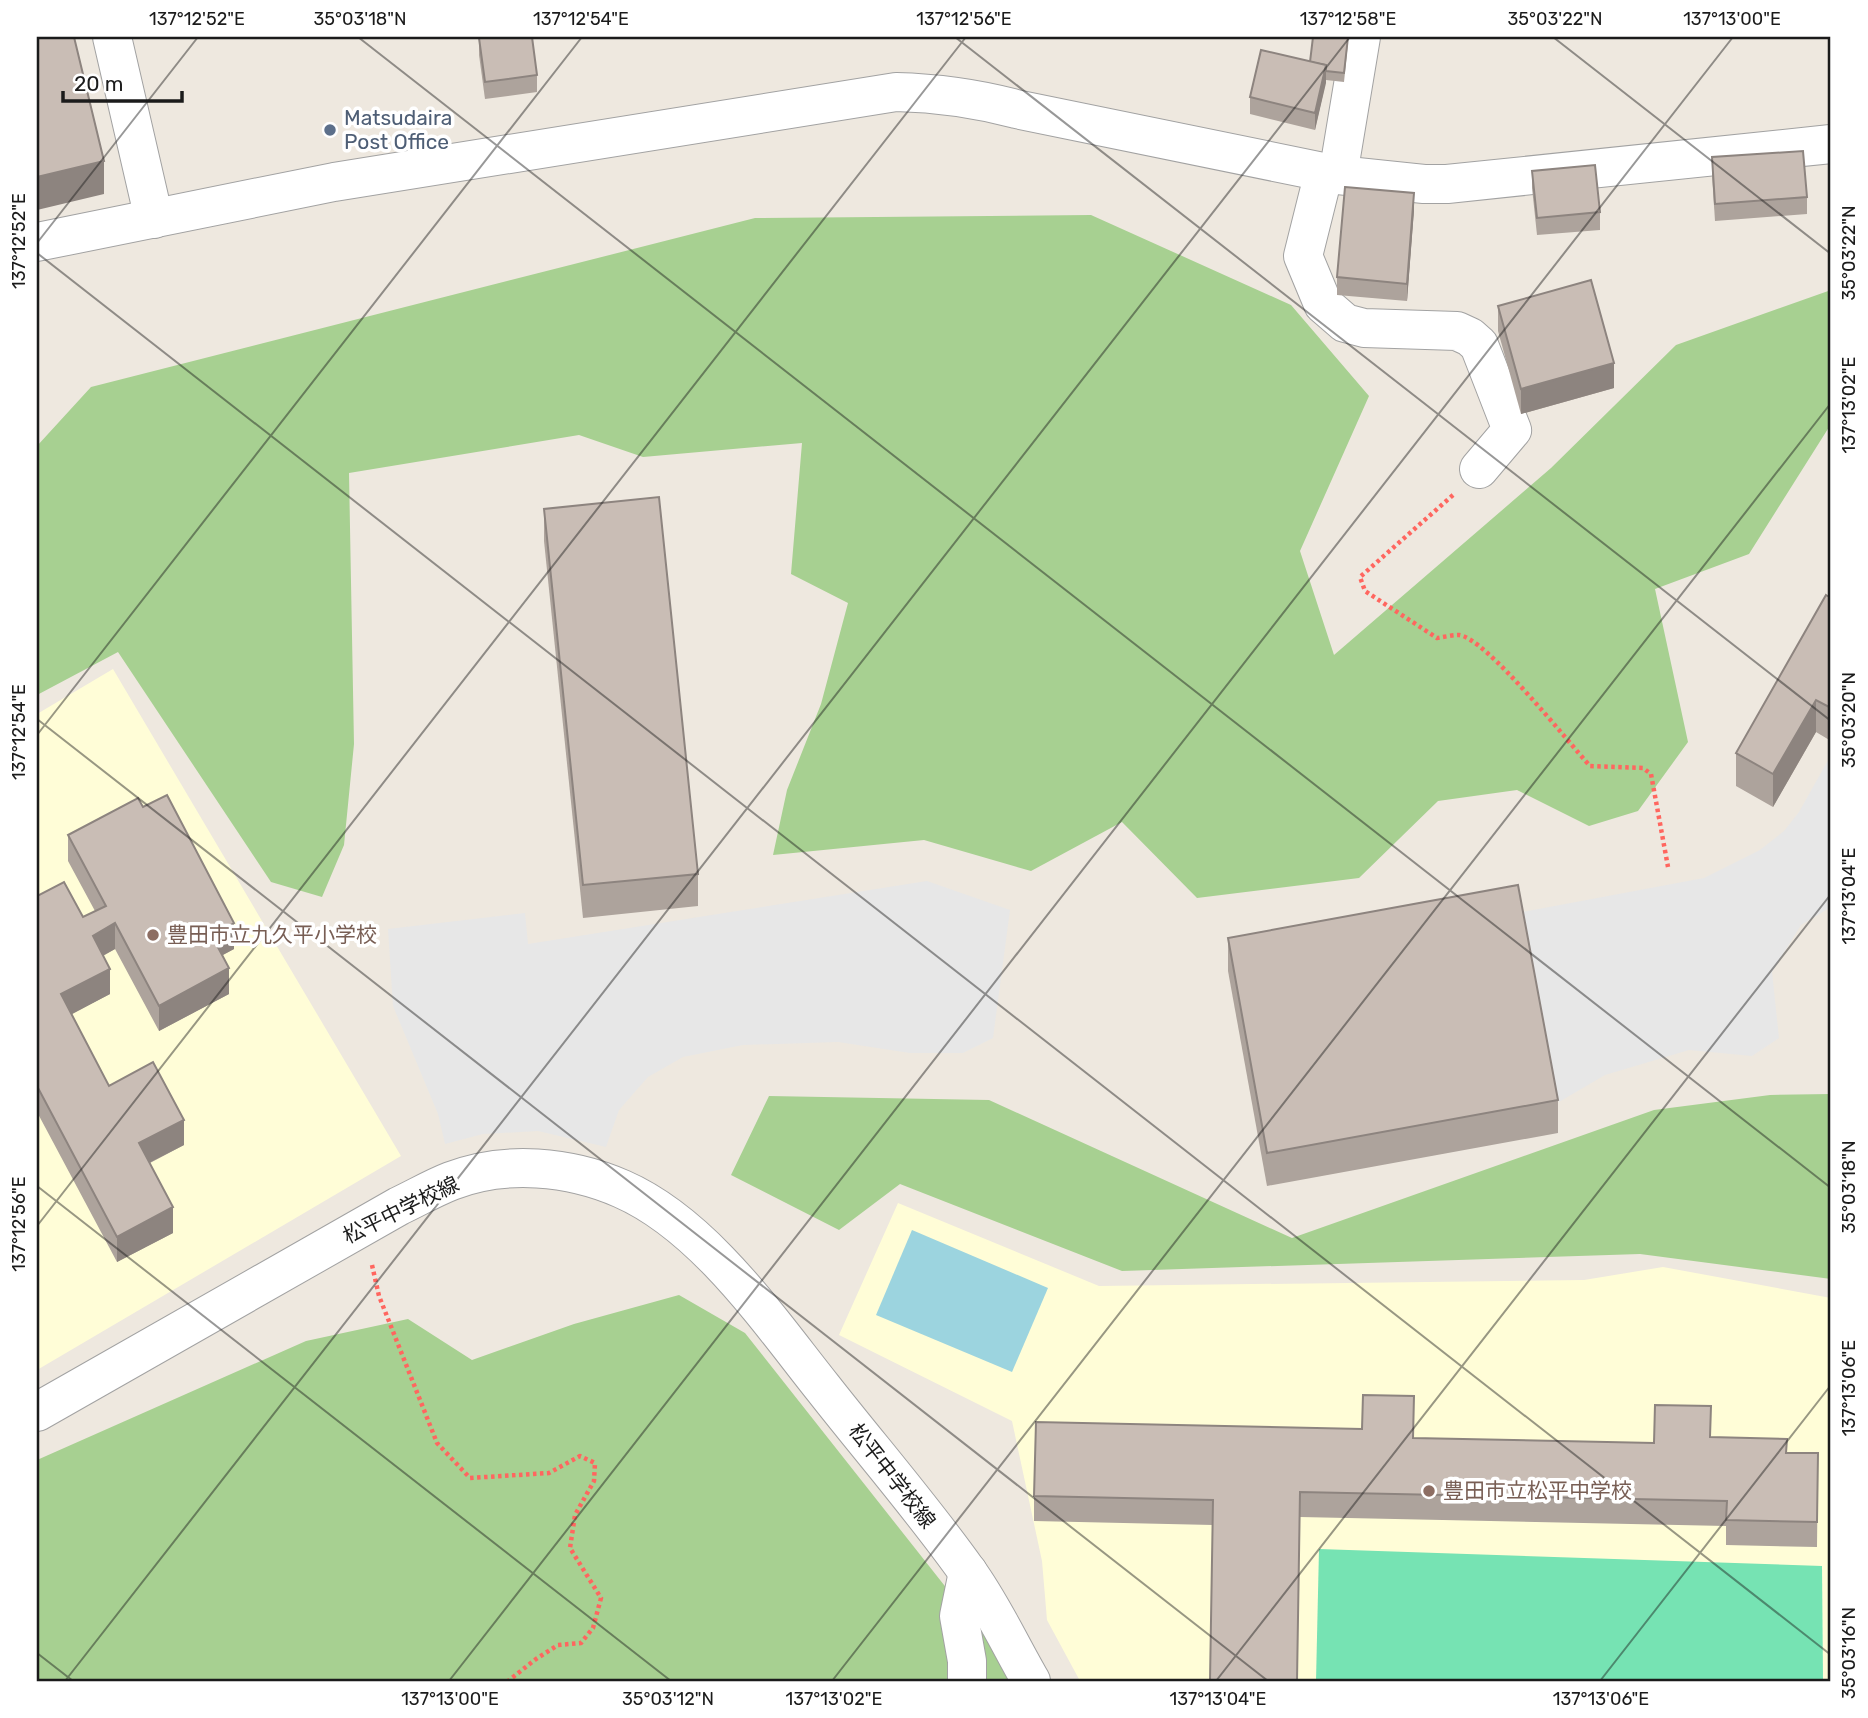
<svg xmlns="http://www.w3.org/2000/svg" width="1868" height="1718" viewBox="0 0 1868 1718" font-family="Rubik,'Noto Sans JP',sans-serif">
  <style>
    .education { fill: #fffdd7 }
    .forest { fill: #a7d091 }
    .pitch { fill: #76e3b3 }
    .parking { fill: #e7e7e7 }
    .water { fill: #9cd4df }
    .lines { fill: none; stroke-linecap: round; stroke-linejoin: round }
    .minor-casing { stroke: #a2a2a2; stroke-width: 40 }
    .path { stroke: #ff665f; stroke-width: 4.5; stroke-dasharray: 3.5 3.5; stroke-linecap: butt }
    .minor { stroke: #fff; stroke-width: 38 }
    .wall { fill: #ada39c }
    .shaded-wall { fill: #8d847f }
    .building { fill: #c9bdb5; stroke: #8d847f; stroke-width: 2 }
    .ticks { fill: none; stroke: #1b1b1b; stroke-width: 2; stroke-opacity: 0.45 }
    .service-dot { fill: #5c6f8a; stroke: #fff; stroke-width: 2.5 }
    .education-dot { fill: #8d6e63; stroke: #fff; stroke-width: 2.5 }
    .labels { text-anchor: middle; stroke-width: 7; stroke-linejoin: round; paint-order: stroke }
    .service-label { font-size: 21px; fill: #4e5e75; stroke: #fff; text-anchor: start }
    .education-label { font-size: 21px; fill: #785e54; stroke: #fff; text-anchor: start }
    .street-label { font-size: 21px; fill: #1b1b1b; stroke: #fff }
    .neatline { fill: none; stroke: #1b1b1b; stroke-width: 2.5 }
    .ticks-label { font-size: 18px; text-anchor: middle; fill: #1b1b1b }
  </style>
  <rect width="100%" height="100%" fill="#eee8df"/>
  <g class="education">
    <path d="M113,669L401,1156L37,1370V714Z"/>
    <path d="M898,1203L1099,1286L1584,1280L1663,1267L1831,1298V1681H1080L1047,1620L1042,1561L1012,1421L839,1335Z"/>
  </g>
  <g class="forest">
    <path d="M1091,215L1291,305L1369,396L1300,551L1334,655L1551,468L1676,345L1831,290V424L1749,554L1655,589L1688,742L1638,811L1589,826L1517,790L1438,801L1359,878L1197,898L1122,822L1031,871L924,840L773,855L787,790L821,704L848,603L791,574L802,443L643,457L579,435L349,473L354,744L344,845L322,897L271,882L118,652L37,695V446L91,387L755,218Z"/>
    <path d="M1831,1094V1279L1640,1254L1122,1271L900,1184L839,1230L731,1175L769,1096L989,1100L1292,1238L1654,1110L1770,1095Z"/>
    <path d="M679,1295L745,1333L993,1647L1009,1681H37V1460L306,1341L408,1319L472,1360L574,1324Z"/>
  </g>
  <path class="pitch" d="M1319,1549L1822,1566L1823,1681H1316Z"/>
  <g class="parking">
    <path d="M1831,755V907L1801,925L1772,972L1779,1038L1752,1056L1689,1050L1605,1075L1559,1102L1522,912L1704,878L1760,850L1784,831L1799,812Z"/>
    <path d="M927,881L1010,910L993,1038L963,1053H910L838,1042L743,1045L683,1057L648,1077L619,1110L606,1147L538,1131L483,1134L445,1144L438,1114L393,1006L388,929L525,913L528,944Z"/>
  </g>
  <path class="water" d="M912,1230L1048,1288L1012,1372L876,1315Z"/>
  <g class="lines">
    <g class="minor-casing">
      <g id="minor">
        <path d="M112,37L154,219"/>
        <path d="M1324,172L1303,256L1323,304L1345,323L1364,328L1457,331L1470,337L1479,345L1512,430L1479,469"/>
        <path d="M1338,175L1361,37"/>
        <path d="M37,242L334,182L896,92C937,93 975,98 1016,109L1338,175L1424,184H1447L1831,144"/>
        <path d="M37,1412L399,1206C416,1198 433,1188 451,1181C505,1160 570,1166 622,1189C704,1225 768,1319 823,1388C870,1448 923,1509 967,1571C992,1605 1010,1645 1031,1681"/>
        <path d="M967,1681V1661L959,1616L968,1572"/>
      </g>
    </g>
    <g class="path">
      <path d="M1453,495L1360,577L1365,591L1437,638C1444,637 1452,635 1459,635C1486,638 1568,742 1590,766L1643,768L1651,774L1668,867"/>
      <path d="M372,1265L379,1296L437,1443L470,1478L549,1473L580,1456L595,1463L594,1481L575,1515L570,1548L601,1598L593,1628L581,1643L558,1645L536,1659L508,1681"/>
    </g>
    <use href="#minor" class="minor"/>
  </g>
  <g class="wall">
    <path d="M479,38L537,75V92L485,99L479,55Z"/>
    <path d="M1348,43L1344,82L1326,80L1315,130L1250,114V97L1310,62Z"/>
    <path d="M1712,157L1807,197V214L1715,221L1712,175Z"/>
    <path d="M1532,171L1600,212V230L1537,235L1532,188Z"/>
    <path d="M1414,210L1407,301L1337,295V277Z"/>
    <path d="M1498,306L1614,388L1521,414L1498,331Z"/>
    <path d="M544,509L698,874V906L583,918L544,541Z"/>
    <path d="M1831,598V741L1816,732L1773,807L1736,786V753Z"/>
    <path d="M143,807L234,949L222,955L229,994L159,1031L115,949L103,956L110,994L71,1014L109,1086L184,1145L150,1163L173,1233L117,1262L37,1112V896L83,917L95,911L68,861V835Z"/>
    <path d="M1228,938L1558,1100V1133L1267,1186L1228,971Z"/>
    <path d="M1711,1437L1787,1453H1818L1817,1547L1726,1545V1526L1300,1517L1213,1525L1034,1521V1496L1414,1438L1654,1443Z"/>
  </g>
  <g class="shaded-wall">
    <path d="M1326,65V83L1315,130V113Z"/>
    <path d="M104,161V194L37,210V177Z"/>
    <path d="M1414,193V210L1407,301V284Z"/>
    <path d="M1614,363V388L1521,414V389Z"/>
    <path d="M1816,700V732L1773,807V774Z"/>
    <path d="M115,923V949L93,961V936Z"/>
    <path d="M234,923V949L212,961V936Z"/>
    <path d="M229,968V994L159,1031V1006Z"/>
    <path d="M110,969V994L61,1020V994Z"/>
    <path d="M184,1120V1145L139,1168V1143Z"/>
    <path d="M173,1207V1233L117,1262V1237Z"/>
  </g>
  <g class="building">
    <path d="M37,37H74L104,161L37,177Z"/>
    <path d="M486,37H532L537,75L485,82L479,38Z"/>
    <path d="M1313,37H1348L1344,73L1326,71V65L1310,62Z"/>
    <path d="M1261,50L1326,65L1315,113L1250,97Z"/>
    <path d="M1803,151L1807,197L1715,204L1712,157Z"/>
    <path d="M1595,165L1600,212L1537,218L1532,171Z"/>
    <path d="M1345,187L1414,193L1407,284L1337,277Z"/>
    <path d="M1591,280L1614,363L1521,389L1498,306Z"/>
    <path d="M659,497L698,874L583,885L544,509Z"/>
    <path d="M1826,595L1831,598V708L1816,700L1773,774L1736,753Z"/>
    <path d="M167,795L234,923L212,936L229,968L159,1006L115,923L93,936L110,969L61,994L109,1086L153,1062L184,1120L139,1143L173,1207L117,1237L37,1086V896L64,882L83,917L106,906L68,835L138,798L143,807Z"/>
    <path d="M1518,885L1558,1100L1267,1153L1228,938Z"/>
    <path d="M1363,1395L1414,1396L1413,1438L1654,1443L1655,1405L1711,1406L1710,1437L1787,1439L1786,1453H1818L1817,1522L1726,1520L1727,1501L1300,1492L1297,1681H1210L1213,1500L1034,1496L1036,1422L1362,1429Z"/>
  </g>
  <path class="ticks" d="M358,37L1831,1188M955,37L1831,721M1553,37L1831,254M37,243L198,37M37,253L1831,1655M37,719L1268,1681M37,735L582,37M37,1186L671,1681M37,1226L966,37M37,1653L73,1681M65,1681L1350,37M449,1681L1733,37M832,1681L1831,403M1216,1681L1831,894M1600,1681L1831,1385"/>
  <circle class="service-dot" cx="330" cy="130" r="7"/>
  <g class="education-dot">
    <circle cx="153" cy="935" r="7"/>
    <circle cx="1429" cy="1491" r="7"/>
  </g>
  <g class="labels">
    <g class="service-label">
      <text x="344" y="125">Matsudaira<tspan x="344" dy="24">Post Office</tspan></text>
    </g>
    <g class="education-label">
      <text x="167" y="942">豊田市立九久平小学校</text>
      <text x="1443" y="1498">豊田市立松平中学校</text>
    </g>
    <g class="street-label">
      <text transform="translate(401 1210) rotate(-26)" y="7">松平中学校線</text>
      <text transform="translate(892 1476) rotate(52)" y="7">松平中学校線</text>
    </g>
  </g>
  <rect width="1868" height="1718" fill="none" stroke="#ffffff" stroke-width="77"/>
  <path d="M63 91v10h119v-10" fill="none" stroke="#1b1b1b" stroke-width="3.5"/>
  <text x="74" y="91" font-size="21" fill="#1b1b1b" stroke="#ffffff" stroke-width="5" paint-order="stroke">20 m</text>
  <rect x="38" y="38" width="1791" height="1642" class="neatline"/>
  <g class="ticks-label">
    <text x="197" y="25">137°12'52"E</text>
    <text x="360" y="25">35°03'18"N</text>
    <text x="581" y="25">137°12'54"E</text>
    <text x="964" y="25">137°12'56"E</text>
    <text x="1348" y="25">137°12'58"E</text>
    <text x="1555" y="25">35°03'22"N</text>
    <text x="1732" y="25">137°13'00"E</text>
    <text transform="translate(19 241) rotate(-90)" y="6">137°12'52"E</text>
    <text transform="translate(1849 253) rotate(-90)" y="6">35°03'22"N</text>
    <text transform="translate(1849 405) rotate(-90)" y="6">137°13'02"E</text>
    <text transform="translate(1849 720) rotate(-90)" y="6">35°03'20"N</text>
    <text transform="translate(19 732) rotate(-90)" y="6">137°12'54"E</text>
    <text transform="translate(1849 896) rotate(-90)" y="6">137°13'04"E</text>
    <text transform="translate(1849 1187) rotate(-90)" y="6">35°03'18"N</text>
    <text transform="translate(19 1224) rotate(-90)" y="6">137°12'56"E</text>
    <text transform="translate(1849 1388) rotate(-90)" y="6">137°13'06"E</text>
    <text transform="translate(1849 1653) rotate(-90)" y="6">35°03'16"N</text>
    <text x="450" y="1705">137°13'00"E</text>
    <text x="668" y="1705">35°03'12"N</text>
    <text x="834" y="1705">137°13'02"E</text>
    <text x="1218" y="1705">137°13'04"E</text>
    <text x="1601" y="1705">137°13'06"E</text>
  </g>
</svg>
